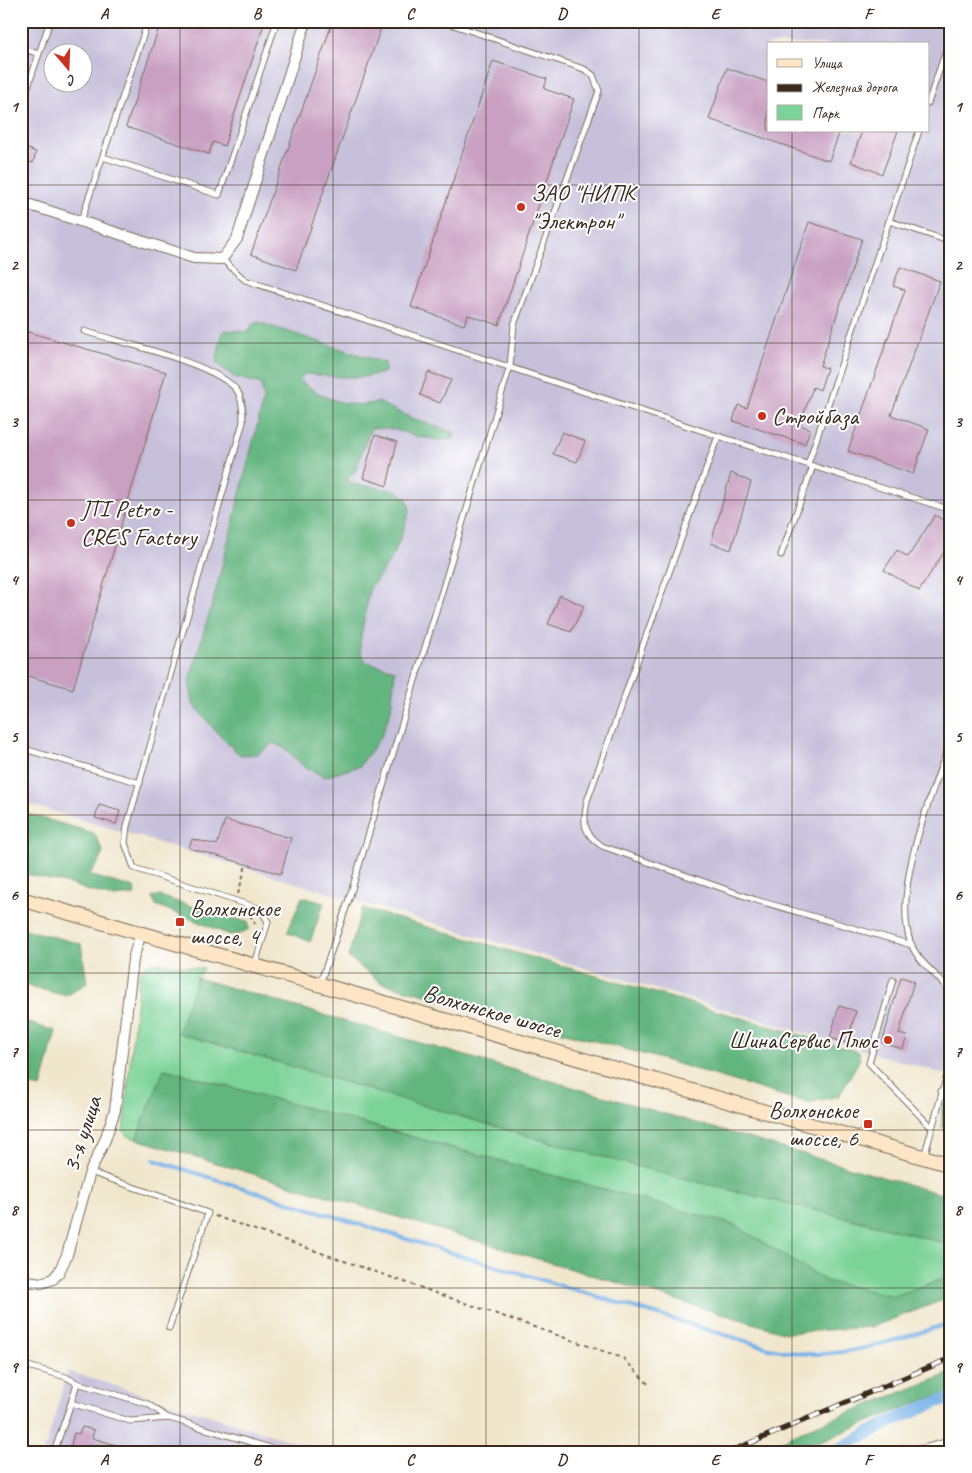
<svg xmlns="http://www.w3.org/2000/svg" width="972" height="1473" viewBox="0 0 972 1473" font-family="Caveat,sans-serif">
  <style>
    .industrial { fill: #c6c0da; fill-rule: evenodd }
    .green { fill: #7bd398; stroke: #5b7e5b }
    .forest { fill: #64b580; stroke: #50704f }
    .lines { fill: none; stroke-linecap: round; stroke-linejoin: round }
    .stream { stroke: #75b0e6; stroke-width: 4 }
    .canal { stroke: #75b0e6; stroke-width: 12 }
    .building { fill: #c9a0c2 }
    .lane-casing { stroke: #7a6c5b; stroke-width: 7 }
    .street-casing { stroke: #7a6c5b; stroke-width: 12 }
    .secondary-casing { stroke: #7a6c5b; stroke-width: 16 }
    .path { stroke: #7a6c5b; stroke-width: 2; stroke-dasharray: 4 4; stroke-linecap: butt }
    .lane { stroke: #fff; stroke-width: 5 }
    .street { stroke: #fff; stroke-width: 10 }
    .secondary { stroke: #fde5c5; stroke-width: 14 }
    .rail-casing { stroke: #3b2a1e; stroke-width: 5.5 }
    .rail { stroke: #fff; stroke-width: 4; stroke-dasharray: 11; stroke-linecap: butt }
    .grid { fill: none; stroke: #3b2a1e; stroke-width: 1; stroke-opacity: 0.55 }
    .poi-dot { fill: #c8321e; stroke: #fff; stroke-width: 2 }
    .labels { text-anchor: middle; stroke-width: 4; stroke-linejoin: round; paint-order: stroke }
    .poi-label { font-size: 24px; fill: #3b2a1e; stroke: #fff; text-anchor: start }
    .street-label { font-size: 24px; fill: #3b2a1e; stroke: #fff }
    .neatline { fill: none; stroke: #3b2a1e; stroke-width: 2 }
    .grid-label { font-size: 16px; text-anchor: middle; font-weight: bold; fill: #3b2a1e }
  </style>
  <rect width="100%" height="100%" fill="#fff"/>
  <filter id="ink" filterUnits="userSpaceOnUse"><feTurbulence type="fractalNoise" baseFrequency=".02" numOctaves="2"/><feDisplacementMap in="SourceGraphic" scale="10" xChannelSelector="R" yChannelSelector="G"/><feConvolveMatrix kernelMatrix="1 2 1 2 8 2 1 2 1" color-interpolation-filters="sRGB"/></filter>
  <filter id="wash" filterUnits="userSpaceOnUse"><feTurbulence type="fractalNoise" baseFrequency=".0096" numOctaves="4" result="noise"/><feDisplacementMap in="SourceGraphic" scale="20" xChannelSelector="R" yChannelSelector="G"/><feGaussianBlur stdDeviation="1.12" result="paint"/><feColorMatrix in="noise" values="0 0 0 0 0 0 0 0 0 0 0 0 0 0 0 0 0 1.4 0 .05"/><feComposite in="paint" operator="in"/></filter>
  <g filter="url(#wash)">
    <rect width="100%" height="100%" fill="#f0e6cc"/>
    <g class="industrial">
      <path d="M21,21H951V1076L21,802ZM768,44H928V131H768ZM52,52H82V82H52Z"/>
      <path d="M68,1371L326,1452H44Z"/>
    </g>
    <path class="green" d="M153,962L204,969L197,978L179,1033C339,1080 500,1130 662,1173C758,1198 855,1218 951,1245V1278L940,1280L894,1296L826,1281L735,1225L165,1069L136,1139L126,1135L123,1131L139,976L142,968Z"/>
    <g class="forest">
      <path d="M258,322L385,363V372C360,381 331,376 305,374L299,380C322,398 349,410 378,402L409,417L455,433L454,439L438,440L419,437L392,429L371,428L355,472L347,478L351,484L395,490L407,499L410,509L401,537L390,561L369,590L360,643L361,653L366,662L395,670L391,710L382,735L360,766L324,777L303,766L286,749L273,743L258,754L240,755L219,735L193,704L189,681L215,594L264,398L261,384L234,377L216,363L222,333L226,330L249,332L252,325Z"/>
      <path d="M21,812L94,833L103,851L100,861L89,875L134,888L135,895L113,897L86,890L73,885L21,873Z"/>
      <path d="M160,896L226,917L248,921L249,929L240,934L230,935L156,905L152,897Z"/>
      <path d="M302,897L324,903L310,942L287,932Z"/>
      <path d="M362,908L859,1052L860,1059L839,1096L807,1103L654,1057L381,983L348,957Z"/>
      <path d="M21,928L81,944L87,983L66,996L21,984Z"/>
      <path d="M197,978L951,1197V1245C855,1218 758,1198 662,1173C500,1130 339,1080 178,1033Z"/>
      <path d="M21,1021L56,1031L41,1088L21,1084Z"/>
      <path d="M164,1069L735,1225L826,1281L894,1296L940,1280L951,1278V1297L872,1327L786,1333L136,1139Z"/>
      <path d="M942,1104L951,1106V1137L942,1126Z"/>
      <path d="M951,1373V1394L935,1396L904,1408L815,1443L799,1452H757L808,1428Z"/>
    </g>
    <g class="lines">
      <path class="stream" d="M154,1160L442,1250L769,1348C783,1350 797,1354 811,1354C859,1355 906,1336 951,1323"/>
      <path class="canal" d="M833,1452L890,1422L939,1401L951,1399"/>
    </g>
    <g id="blocks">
      <g class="building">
        <path d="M161,21H265L224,146L213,142L209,154L126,127Z"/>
        <path d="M333,21H369L382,25L296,270L251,254Z"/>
        <path d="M493,61L547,79L544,89L574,99L499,325L468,315L464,325L411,307Z"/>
        <path d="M727,68L768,82V131H840L829,161L709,119Z"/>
        <path d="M862,131H898L882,174L851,162Z"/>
        <path d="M21,146L36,152L33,163L21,159Z"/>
        <path d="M809,222L862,239L820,366L827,368L820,390L813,387L800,425L810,429L805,444L733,421L738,405L747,408Z"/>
        <path d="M900,267L940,281L891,415L929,429L913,474L848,451L905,290L893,286Z"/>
        <path d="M21,330L166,372L73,689L21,674Z"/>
        <path d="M428,372L451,380L440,403L420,395Z"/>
        <path d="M562,432L585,441L577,462L553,454Z"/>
        <path d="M375,435L397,442L387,486L363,478Z"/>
        <path d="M731,473L751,482L731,550L711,543Z"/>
        <path d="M935,515L951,525V541L919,591L884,570L897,550L908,557Z"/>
        <path d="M560,595L584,606L571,632L548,624Z"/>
        <path d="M99,805L120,811L116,824L95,818Z"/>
        <path d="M225,820L291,838L281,874L189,848L192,839L217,845Z"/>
        <path d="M901,977L914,981L899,1034L907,1036L903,1049L882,1043Z"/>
        <path d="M839,1006L856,1011L847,1043L830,1038Z"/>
        <path d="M82,1427L94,1430L92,1438L130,1449V1452H69L74,1433L79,1434Z"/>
      </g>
    </g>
  </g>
  <g filter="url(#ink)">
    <use href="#blocks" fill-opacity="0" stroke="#7a6c5b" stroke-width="1"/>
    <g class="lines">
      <g class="lane-casing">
        <g id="lane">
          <path d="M21,48L39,54"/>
          <path d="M928,103L951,36"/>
          <path d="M21,107L50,21"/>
          <path d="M103,157L219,195L277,21"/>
          <path d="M81,221L148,21"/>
          <path d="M889,221L951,242"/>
          <path d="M222,259L245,280L718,436L951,510"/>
          <path d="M84,331C118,342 220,364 238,392C243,401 243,413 243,422L127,826L125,843L134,868L261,909L268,922L255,964"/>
          <path d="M718,436L587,801C583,823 582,832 602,846L756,900L912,945"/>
          <path d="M808,464L919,131"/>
          <path d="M781,555L813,466"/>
          <path d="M951,740C932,793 891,889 911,944C919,965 941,975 951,995"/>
          <path d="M21,748L140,783"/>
          <path d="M893,980L869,1063L931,1127"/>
          <path d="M320,984L349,899L510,366L514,325L599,91L593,75L584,69L442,21"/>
          <path d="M941,1091L951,1093"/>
          <path d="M924,1157L951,1061"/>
          <path d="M90,1172L208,1213L169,1328"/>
          <path d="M21,1364L66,1377L77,1383"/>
          <path d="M71,1403L77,1383L148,1404L168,1418"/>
          <path d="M54,1452L71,1403L130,1421L169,1418L284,1452"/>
        </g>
      </g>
      <g class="street-casing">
        <g id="street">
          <path d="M21,202L194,258L222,259L237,239L306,21"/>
          <path d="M21,1280L41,1283L53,1279L59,1272L67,1255L90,1172L105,1140L115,1110L133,959L141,933"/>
          <path d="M918,1452L951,1443"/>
        </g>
      </g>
      <g class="secondary-casing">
        <path id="secondary" d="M21,899L951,1165"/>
      </g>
      <g class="path">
        <path d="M238,894L246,865"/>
        <path d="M250,915L255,924"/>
        <path d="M215,1216L623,1358L650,1386"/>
      </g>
      <use href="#lane" class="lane"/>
      <use href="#street" class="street"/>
      <use href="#secondary" class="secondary"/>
      <g class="rail-casing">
        <path id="rail" d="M729,1452L951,1358"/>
      </g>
      <use href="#rail" class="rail"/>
    </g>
  </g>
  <path class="grid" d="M180,21V1452M333,21V1452M486,21V1452M639,21V1452M792,21V44M792,131V1452M21,185H951M21,343H951M21,500H951M21,658H951M21,815H951M21,973H951M21,1130H951M21,1288H951"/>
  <g class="poi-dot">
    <circle cx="521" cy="207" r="5"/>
    <circle cx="762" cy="416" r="5"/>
    <circle cx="71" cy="523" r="5"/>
    <rect x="175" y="917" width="10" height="10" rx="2.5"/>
    <circle cx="888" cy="1040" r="5"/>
    <rect x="863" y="1119" width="10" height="10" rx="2.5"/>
  </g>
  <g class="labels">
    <g class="poi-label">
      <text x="531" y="201">ЗАО "НИПК<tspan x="531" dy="28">"Электрон"</tspan></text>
      <text x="772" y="424">Стройбаза</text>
      <text x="81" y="517">JTI Petro -<tspan x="81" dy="28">CRES Factory</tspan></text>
      <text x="190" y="916">Волхонское<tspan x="190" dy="28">шоссе, 4</tspan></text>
      <text x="878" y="1048" text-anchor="end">ШинаСервис Плюс</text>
      <text x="858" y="1118" text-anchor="end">Волхонское<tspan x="858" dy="28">шоссе, 6</tspan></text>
    </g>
    <g class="street-label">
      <text transform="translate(492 1011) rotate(16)" y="8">Волхонское шоссе</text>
      <text transform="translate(82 1134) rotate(-72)" y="8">3-я улица</text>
    </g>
  </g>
  <rect width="972" height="1473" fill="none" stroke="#fff" stroke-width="55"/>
  <rect x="767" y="42" width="162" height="90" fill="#ffffff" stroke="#b1aaa5"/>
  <rect x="777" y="59" width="25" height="8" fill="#fde5c5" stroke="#b1aaa5"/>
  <text x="812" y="68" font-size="15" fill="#3b2a1e">Улица</text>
  <rect x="777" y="84" width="25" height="8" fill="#3b2a1e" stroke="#b1aaa5"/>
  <text x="812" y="92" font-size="15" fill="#3b2a1e">Железная дорога</text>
  <rect x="777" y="105" width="25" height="15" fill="#7bd398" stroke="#b1aaa5"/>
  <text x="812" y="118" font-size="15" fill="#3b2a1e">Парк</text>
  <g transform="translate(68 68) rotate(161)"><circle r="24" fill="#ffffff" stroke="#b1aaa5"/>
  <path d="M0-4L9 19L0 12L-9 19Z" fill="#c8321e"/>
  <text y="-8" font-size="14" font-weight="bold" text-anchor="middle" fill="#3b2a1e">С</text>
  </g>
  <rect x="28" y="28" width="916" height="1418" class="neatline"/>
  <g class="grid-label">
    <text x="104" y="19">A</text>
    <text x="257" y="19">B</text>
    <text x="410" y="19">C</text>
    <text x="562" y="19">D</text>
    <text x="715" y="19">E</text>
    <text x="868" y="19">F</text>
    <text x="14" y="112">1</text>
    <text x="958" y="112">1</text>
    <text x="14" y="270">2</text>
    <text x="958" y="270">2</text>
    <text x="14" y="427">3</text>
    <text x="958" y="427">3</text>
    <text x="14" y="585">4</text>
    <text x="958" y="585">4</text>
    <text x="14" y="742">5</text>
    <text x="958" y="742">5</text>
    <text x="14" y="900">6</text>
    <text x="958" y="900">6</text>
    <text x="14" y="1057">7</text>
    <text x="958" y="1057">7</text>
    <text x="14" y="1215">8</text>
    <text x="958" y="1215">8</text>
    <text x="14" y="1372">9</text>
    <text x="958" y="1372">9</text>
    <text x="104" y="1465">A</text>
    <text x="257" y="1465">B</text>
    <text x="410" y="1465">C</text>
    <text x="562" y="1465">D</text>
    <text x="715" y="1465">E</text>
    <text x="868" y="1465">F</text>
  </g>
</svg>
